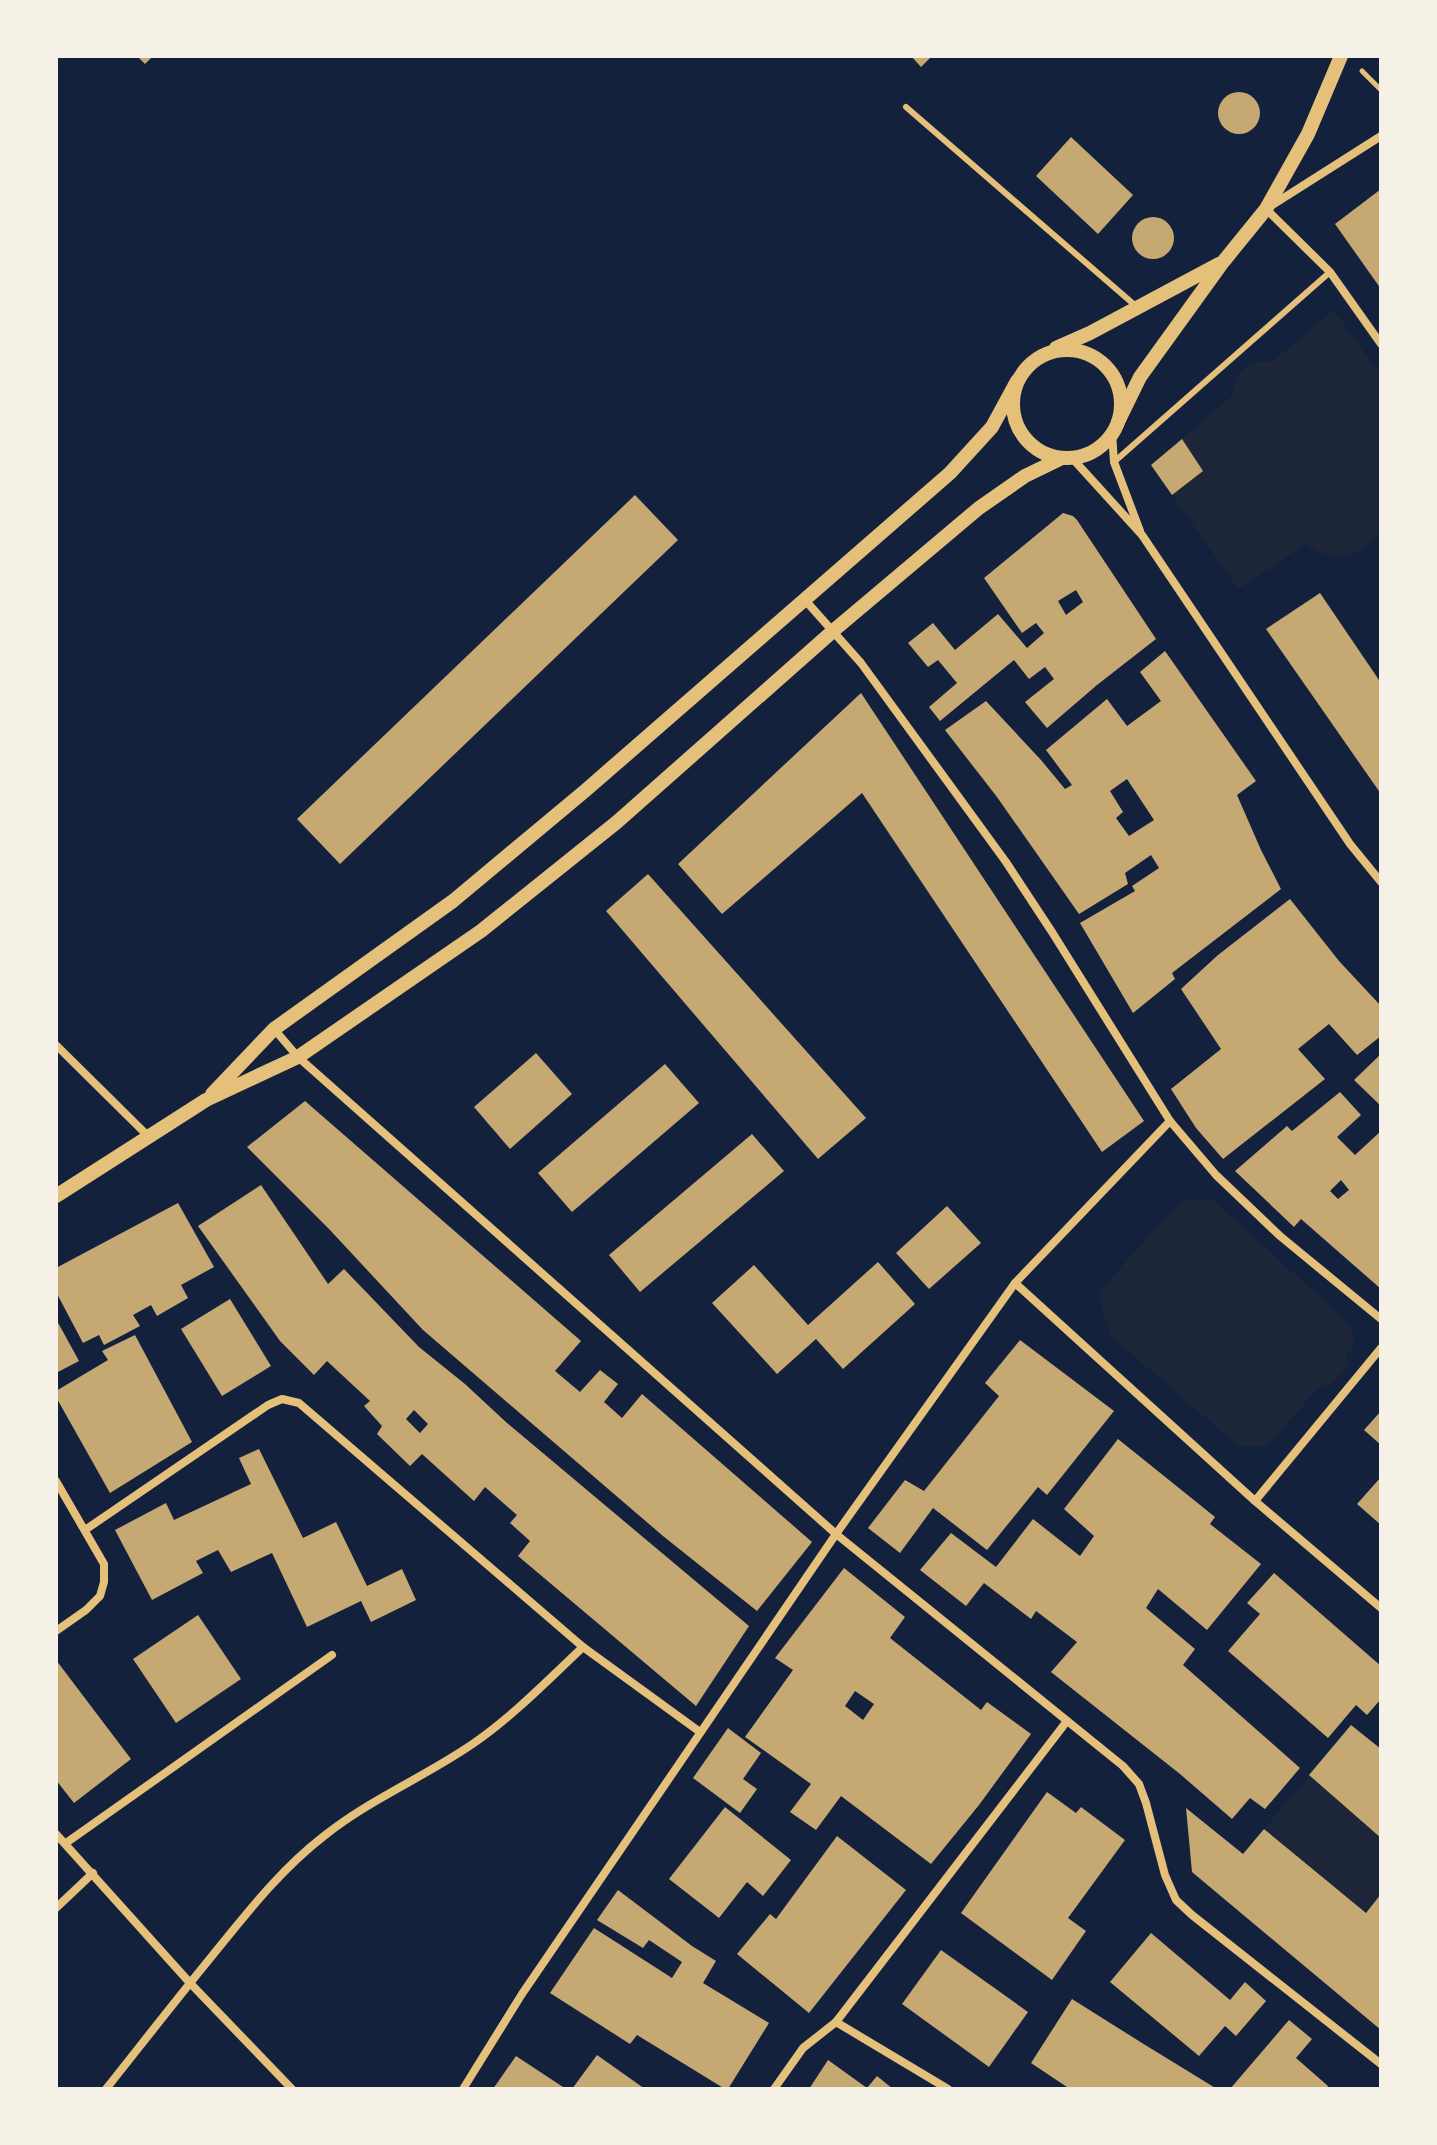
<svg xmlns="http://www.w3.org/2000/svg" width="1437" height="2145" viewBox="0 0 1437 2145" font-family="'Varela Round',sans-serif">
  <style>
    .green { fill: #1d2539 }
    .building { fill: #c6a872; fill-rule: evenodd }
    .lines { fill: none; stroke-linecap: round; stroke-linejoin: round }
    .path { stroke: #e5c07b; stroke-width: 5 }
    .service { stroke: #e5c07b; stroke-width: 6 }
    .minor { stroke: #e5c07b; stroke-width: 8 }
    .tertiary { stroke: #e5c07b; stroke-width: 14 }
  </style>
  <rect width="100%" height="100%" fill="#14213d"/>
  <g class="green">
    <path d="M1334,310L1381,376V531C1362,559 1333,565 1306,544L1238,589L1172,495L1203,471L1182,439L1233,395C1234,373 1250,359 1272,362Z"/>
    <path d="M1212,1199L1352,1326L1355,1345L1346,1355L1348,1365L1333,1383L1318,1388L1268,1446H1238L1110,1335L1098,1293L1180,1201Z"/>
    <path d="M1309,1775L1381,1838V1894L1366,1913L1264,1829Z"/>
  </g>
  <g class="building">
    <path d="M137,56H153L145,64Z"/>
    <path d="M911,56H932L921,67Z"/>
    <circle cx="1239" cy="113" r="21"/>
    <path d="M1071,137L1133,195L1098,234L1036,176Z"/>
    <path d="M1381,189V289L1335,224Z"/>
    <circle cx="1153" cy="238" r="21"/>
    <path d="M1182,439L1203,471L1172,495L1151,465Z"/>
    <path d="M635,495L678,540L340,864L297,819Z"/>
    <path d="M1063,513L1073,516L1077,520L1156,639L1097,685L1047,728L1025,702L1054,679L1045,667L1029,679L1014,660L940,721L929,707L957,683L938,660L928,667L908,643L933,623L955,650L998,614L1027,648L1044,633L1036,623L1022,633L984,578ZM1076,590L1083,602L1066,615L1058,601Z"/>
    <path d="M1320,593L1381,683V794L1266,629Z"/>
    <path d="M1165,651L1256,781L1237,795L1261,850L1281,889L1172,973L1175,979L1133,1013L1080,923L1135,891L1132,886L1159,868L1151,855L1125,873L1128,884L1079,914L997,797L945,730L986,701L1041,760L1065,789L1072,785L1046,750L1107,699L1127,726L1161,701L1140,672ZM1127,779L1154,820L1129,836L1116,818L1123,812L1110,791Z"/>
    <path d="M861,693L1144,1121L1102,1152L862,793L722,914L678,864Z"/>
    <path d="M648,874L866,1118L818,1159L606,911Z"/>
    <path d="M1290,899L1339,961L1381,1006V1036L1357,1055L1329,1024L1298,1049L1325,1079L1223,1159L1196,1128L1171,1089L1221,1049L1181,989L1218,955Z"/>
    <path d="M536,1053L572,1094L510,1149L474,1107Z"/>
    <path d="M1381,1054V1106L1354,1080Z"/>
    <path d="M665,1064L699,1103L572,1212L538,1173Z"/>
    <path d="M1340,1092L1361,1115L1337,1137L1355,1155L1381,1131V1289L1301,1219L1294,1227L1235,1171L1287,1126L1292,1131ZM1341,1180L1349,1190L1338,1199L1330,1191Z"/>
    <path d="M305,1101L581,1341L555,1371L580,1392L600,1370L618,1384L604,1402L622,1418L642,1394L812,1542L757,1611L663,1536L423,1330L329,1229L247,1147Z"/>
    <path d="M752,1134L784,1171L640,1292L609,1255Z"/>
    <path d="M261,1185L328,1284L344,1269L419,1347L465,1384L507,1423L749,1626L696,1706L518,1556L530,1541L510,1523L517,1515L485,1487L474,1501L422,1454L410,1466L377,1434L382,1426L364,1406L370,1401L327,1361L314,1375L280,1341L198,1226ZM414,1410L428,1424L420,1433L406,1419Z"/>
    <path d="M178,1203L214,1267L181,1285L188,1298L157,1316L151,1305L133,1315L140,1326L104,1345L99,1335L83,1343L56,1292V1268Z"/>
    <path d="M947,1206L981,1243L929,1289L896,1253Z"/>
    <path d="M878,1262L915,1304L843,1369L816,1339L777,1374L712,1303L754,1265L808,1325Z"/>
    <path d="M230,1299L271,1366L222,1396L181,1329Z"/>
    <path d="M56,1319L79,1361L56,1373Z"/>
    <path d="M135,1335L192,1442L110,1493L56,1397V1391L108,1360L102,1351Z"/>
    <path d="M1020,1340L1114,1411L1047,1495L1038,1487L987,1550L933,1508L900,1553L868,1528L905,1480L924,1491L999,1396L985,1383Z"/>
    <path d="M1381,1411V1445L1364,1430Z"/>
    <path d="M1118,1439L1215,1517L1210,1524L1261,1564L1207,1630L1158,1589L1146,1608L1195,1649L1183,1665L1300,1768L1265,1809L1250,1798L1232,1819L1180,1774L1051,1672L1077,1642L1036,1611L1031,1619L984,1583L966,1606L920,1570L951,1533L996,1567L1033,1519L1080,1556L1094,1536L1064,1509Z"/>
    <path d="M259,1449L303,1538L336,1522L367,1586L402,1569L416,1600L371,1622L361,1601L307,1627L272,1553L231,1572L218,1550L196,1561L203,1573L152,1600L115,1530L166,1503L174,1520L251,1484L239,1458Z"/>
    <path d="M1381,1477V1525L1357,1504Z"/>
    <path d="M844,1568L905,1617L890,1638L981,1710L987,1702L1031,1734L979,1805L931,1864L841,1796L816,1830L790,1812L811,1784L745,1737L793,1670L775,1658ZM855,1691L874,1704L863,1720L845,1706Z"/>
    <path d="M1274,1573L1381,1666V1699L1367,1715L1356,1705L1328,1738L1228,1651L1260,1614L1247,1603Z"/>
    <path d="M198,1615L241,1679L176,1723L133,1659Z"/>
    <path d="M56,1660L131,1759L74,1803L56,1780Z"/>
    <path d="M1351,1725L1381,1749V1838L1309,1775Z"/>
    <path d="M728,1728L761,1753L743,1779L757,1789L740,1813L693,1778Z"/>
    <path d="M1047,1792L1076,1813L1081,1807L1125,1840L1068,1918L1086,1931L1052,1980L961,1913Z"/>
    <path d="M725,1807L791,1860L763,1896L747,1882L719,1918L669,1879Z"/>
    <path d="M1186,1808L1243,1854L1264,1829L1366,1913L1381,1894V2030L1192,1872Z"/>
    <path d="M837,1836L906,1890L809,2013L737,1954L770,1914L776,1919Z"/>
    <path d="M618,1890L692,1946L716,1961L703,1983L769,2023L728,2089H725L637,2035L630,2044L550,1993L594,1928L672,1978L682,1962L649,1940L643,1948L597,1920Z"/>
    <path d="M1151,1933L1230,2000L1245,1982L1266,2001L1236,2036L1225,2026L1199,2056L1110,1982Z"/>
    <path d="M941,1950L1028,2012L989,2067L902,2004Z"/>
    <path d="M1072,1999L1142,2043L1217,2089H1070L1031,2063Z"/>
    <path d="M1289,2020L1312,2039L1296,2058L1328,2086L1326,2089H1230Z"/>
    <path d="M597,2055L645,2089H572Z"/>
    <path d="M516,2056L566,2089H493Z"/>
    <path d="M828,2060L867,2088L877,2076L893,2089H809Z"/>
  </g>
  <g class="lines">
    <path class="path" d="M1362,71L1381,90"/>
    <g class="service">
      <path d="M906,107L1137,307"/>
      <path d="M1114,462L1330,272"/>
    </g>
    <g class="minor">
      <path d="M1381,136L1266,209L1330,272L1381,344"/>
      <path d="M1112,433L1114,462L1140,531"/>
      <path d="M1072,458L1142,535L1350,844L1381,882"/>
      <path d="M805,600L861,663L1006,862L1052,932L1170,1121L1216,1175L1280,1236L1381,1319"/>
      <path d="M274,1029L298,1057L836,1534L1123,1766L1139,1784L1146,1803L1165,1875L1176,1900L1192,1915L1381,2064"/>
      <path d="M56,1045L149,1137"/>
      <path d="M1015,1283L1255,1501L1381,1608"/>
      <path d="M56,1481L104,1564V1582L100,1596L86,1610L56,1631"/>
      <path d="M1255,1501L1381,1348"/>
      <path d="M85,1530L268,1405L282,1399L299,1403L583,1647L700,1732"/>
      <path d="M56,1834L190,1983L292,2089"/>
      <path d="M66,1843L332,1655"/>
      <path d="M56,1908L93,1873"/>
      <path d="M836,2022L948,2089"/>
      <path d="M106,2089C141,2045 176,2000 212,1956C247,1913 280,1870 324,1836C370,1799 425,1777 474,1743C513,1716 548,1680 583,1647"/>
      <path d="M463,2089L522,1994L836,1534L1015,1283L1170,1121"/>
      <path d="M774,2089L803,2048L836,2022L1067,1721"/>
    </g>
    <g class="tertiary">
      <path d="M1056,348L1090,333L1219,264"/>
      <circle cx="1067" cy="404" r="54"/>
      <path d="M1118,422L1140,377L1223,262L1266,209L1308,134L1341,56"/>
      <path d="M212,1094L274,1029L453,901L586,790L950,473L992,427L1017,381"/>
      <path d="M56,1196L206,1100L298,1057L481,931L617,822L833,631L979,508L1025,476L1062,458"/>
    </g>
  </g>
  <rect width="1437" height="2145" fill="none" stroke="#f6f1e7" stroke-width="116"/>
</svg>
